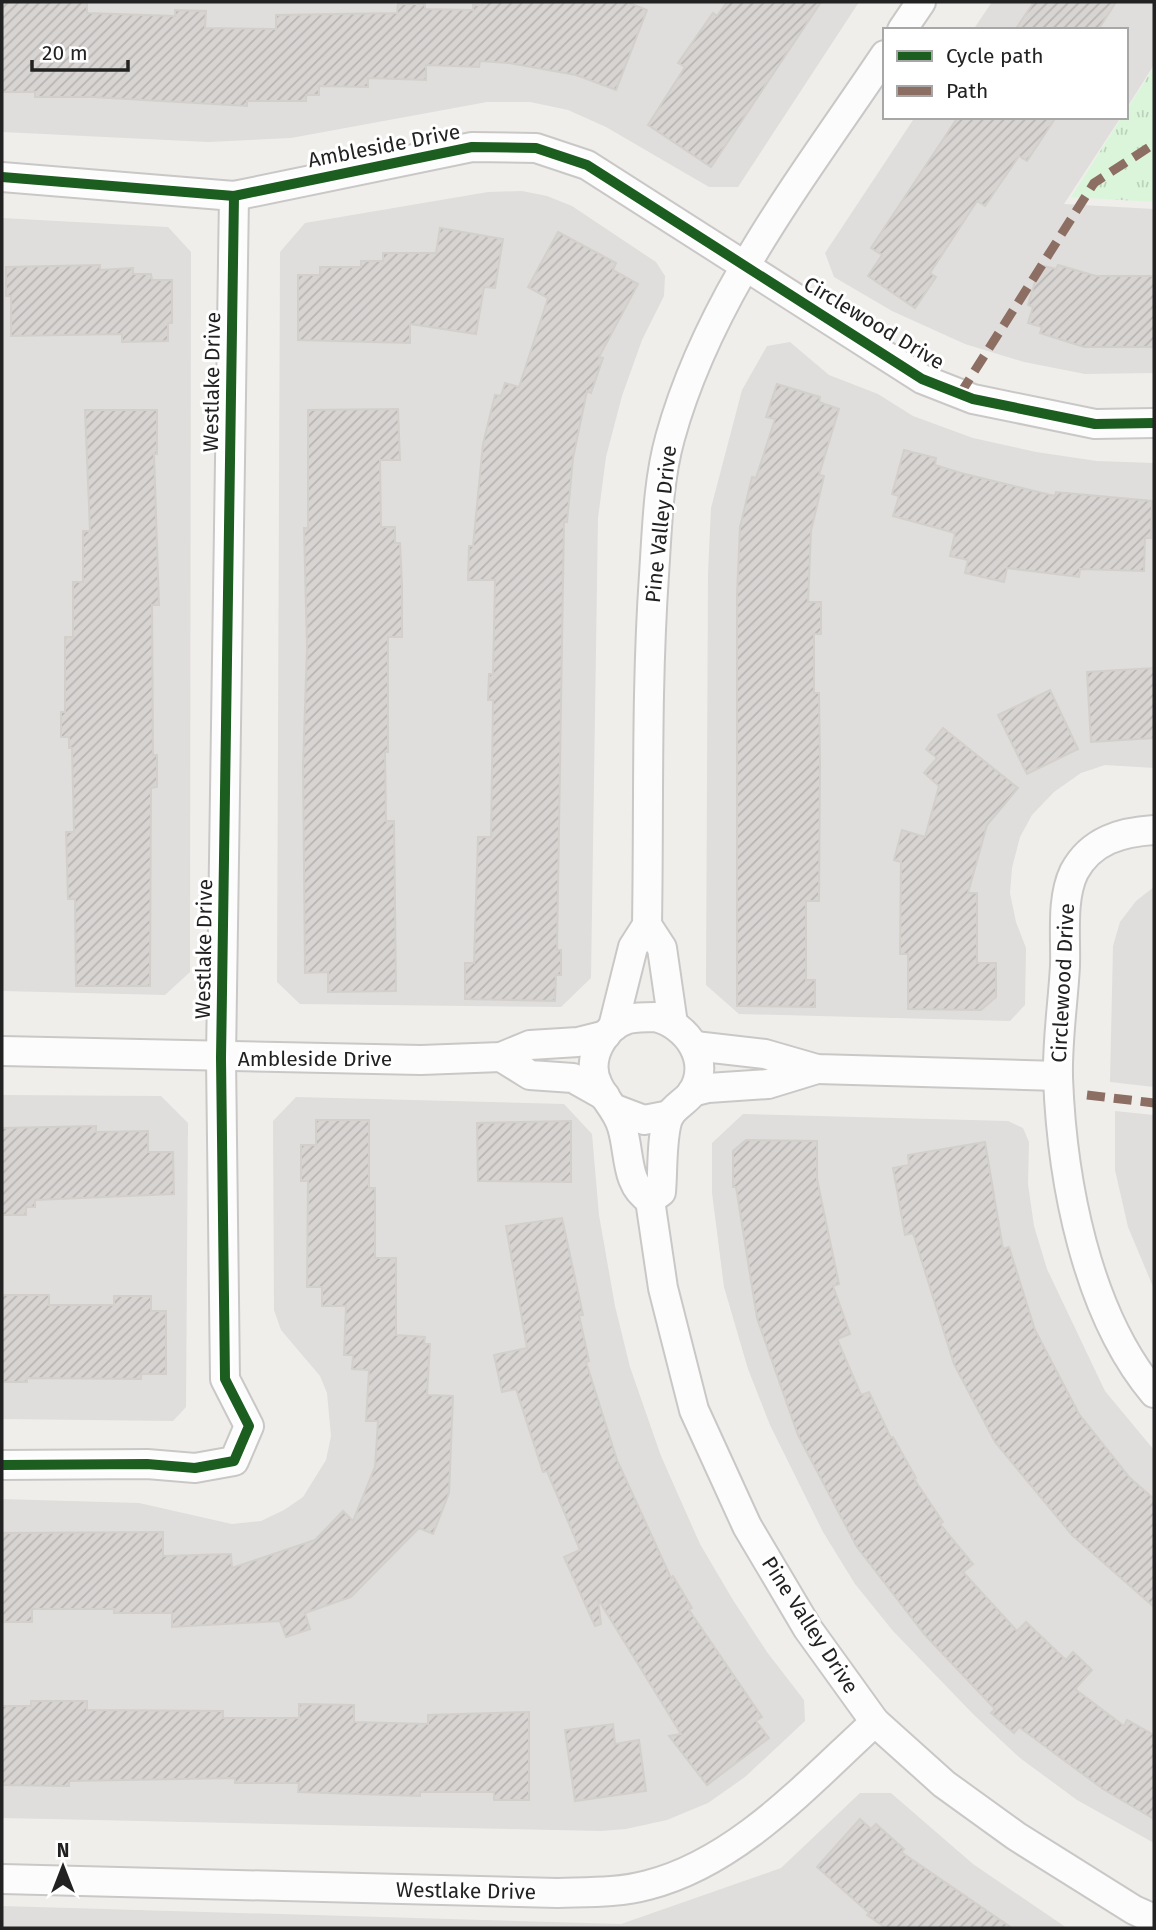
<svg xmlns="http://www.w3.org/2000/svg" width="1156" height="1930" viewBox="0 0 1156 1930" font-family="'Fira Sans',sans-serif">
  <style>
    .residential { fill: #dfdedc }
    .park { fill: url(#park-tufts) }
    .building { fill: url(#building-hatch); stroke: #d3d0cc; stroke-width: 2 }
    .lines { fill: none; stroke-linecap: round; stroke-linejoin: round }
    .street-casing { stroke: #c9c8c7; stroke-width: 32 }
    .street { stroke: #fdfcfc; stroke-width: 28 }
    .quiet { stroke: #8d6e63; stroke-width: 9; stroke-dasharray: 18 9; stroke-linecap: butt }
    .cycleway-casing { stroke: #fff; stroke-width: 15 }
    .cycleway { stroke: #1b5e20; stroke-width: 10 }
    .labels { text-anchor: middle; stroke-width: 6; stroke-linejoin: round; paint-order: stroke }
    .street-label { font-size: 21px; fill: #222; stroke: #fff }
  </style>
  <defs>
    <pattern id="park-tufts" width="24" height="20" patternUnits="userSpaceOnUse" patternTransform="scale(1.75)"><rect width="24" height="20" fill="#daf5da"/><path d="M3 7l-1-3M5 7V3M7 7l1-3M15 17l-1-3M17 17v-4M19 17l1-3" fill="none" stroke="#bbd2bb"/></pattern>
    <pattern id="building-hatch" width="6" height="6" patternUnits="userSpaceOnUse" patternTransform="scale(1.75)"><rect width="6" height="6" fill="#d7d4d2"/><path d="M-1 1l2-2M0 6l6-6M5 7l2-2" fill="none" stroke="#b8b6b4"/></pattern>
  </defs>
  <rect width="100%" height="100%" fill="#f0eeeb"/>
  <g class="residential">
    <path d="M2,2H859L738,187H709L606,127L568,110L530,102H487L291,138L208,142L2,132Z"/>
    <path d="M992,2H1154V65L1126,109V30H973Z"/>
    <path d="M915,117H1121L1064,204L1154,209V373L1085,374L1024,362L965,344L892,311L834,277L825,253Z"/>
    <path d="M522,191L547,196L572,206L656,262L665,276L664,296L642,340L622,396L606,457L598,518L591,978L561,1007L300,1004L277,982L280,252L305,223L488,192Z"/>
    <path d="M2,218L168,227L191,252L190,972L165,995L2,991Z"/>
    <path d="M790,342L829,375L878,394L913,416L973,438L1036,452L1097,461L1154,463V768L1105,765L1081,773L1054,792L1032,815L1020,837L1012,868L1010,893L1016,922L1026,948L1025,1005L1010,1021L739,1014L706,985L708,573L711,508L742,390L767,346Z"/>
    <path d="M1154,887V1087L1110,1082L1113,946L1120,922L1136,901Z"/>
    <path d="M2,1095L161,1096L188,1123L186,1407L173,1421L2,1419Z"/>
    <path d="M296,1097L564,1104L592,1134L599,1215L615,1306L630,1367L661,1456L700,1544L733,1600L767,1652L804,1700L805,1721L745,1777L708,1803L667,1820L626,1829L601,1831L2,1818V1499L139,1503L232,1524L261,1521L284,1510L303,1497L326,1460L331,1436L327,1393L320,1376L281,1330L274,1310L273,1121Z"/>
    <path d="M1115,1111L1154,1115V1289L1128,1227L1115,1170Z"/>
    <path d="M743,1114L1008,1121L1023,1128L1029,1142L1028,1184L1034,1226L1047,1269L1105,1391L1154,1450V1843L1077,1800L1020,1758L974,1715L893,1631L855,1584L823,1532L770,1425L748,1369L724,1287L712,1193V1143Z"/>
    <path d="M860,1793H891L973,1864L1067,1928H2V1906L621,1924L781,1868Z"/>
  </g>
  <path class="park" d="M1154,67V202L1071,197L1122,117H1126V111Z"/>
  <g class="building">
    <path d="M2,2H87V13L175,16V10L206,11L205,28L276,29V15L397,13L398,4H425V9L473,10V5H482V2H627L647,10L616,90L576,75L509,63L480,61L479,67L426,65V80L368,78V87L319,86V95H306V101H247V106L92,97H35V92H2Z"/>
    <path d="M727,2H821L711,167L648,125L685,67L678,63L713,13L717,16Z"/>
    <path d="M1034,2H1116L1098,30H1015Z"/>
    <path d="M958,117H1056L1027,161L1019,156L985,206L977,201L930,273L936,277L915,308L868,276L882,255L871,248Z"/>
    <path d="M440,228L503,239L495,288L484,287L476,334L410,324V343L298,340V275H320V267H361V261H383V253H436Z"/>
    <path d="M558,232L616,263L613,270L638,284L599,357L603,358L591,393L587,391L573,458L567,522H564L557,950H561V975H556L555,1001L465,999V963H474L478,837H491L493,700H488L489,674H493L495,580H468L469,546H473L483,444L495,395L501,396L505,383L519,387L548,298L528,287Z"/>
    <path d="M100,265V270L133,268V274H151L152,280H172V323H168V341L122,342V334L11,336V296H6V267Z"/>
    <path d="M1040,265L1056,269L1058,265L1096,276H1154V347H1084L1040,333L1042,327L1028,323L1033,307L1028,305Z"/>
    <path d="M777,384L820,397L819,402L839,409L819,475L824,476L811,531L808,602H821V634H814V693H819L820,764L819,901H806V980H815V1007L737,1006V594L740,527L752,477L756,478L775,419L766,417Z"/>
    <path d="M398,409L400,460H380L381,527H395V543H400L402,585V637H388V752H385L386,821H394L396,991L328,992V972L305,973L303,765L307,648L304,528H308V410Z"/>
    <path d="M85,410H157V454H154L159,605H152L153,755H157V787L151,788L150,986H76L75,899H68L66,832H74L72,748H69V737H61V712H65V637H73V582H83V531H90Z"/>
    <path d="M904,450L936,458L935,465L961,473L1055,496L1056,492L1152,501L1151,538H1145L1144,571L1080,569L1079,577L1007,568L1004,582L965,573L968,560L950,556L955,533L893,516L899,496L892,494Z"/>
    <path d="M1154,668V738L1091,742L1087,672Z"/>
    <path d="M1050,690L1078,749L1027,774L998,715Z"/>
    <path d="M943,728L1018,788L987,825L968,893H977V963H996V997L981,1010L908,1009V954H900L901,862L894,860L902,830L925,837L939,786L924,773L937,758L926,749Z"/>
    <path d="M316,1120H369V1188H375V1258H396V1335L425,1337L424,1344H430L427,1395L453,1396L449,1493L433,1534L419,1528L351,1597L305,1613L310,1629L286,1637L280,1621L172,1627V1613H114V1609H32V1622H2V1533L163,1532V1556L231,1554L232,1568L315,1540L343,1511L353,1521L375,1467L378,1421H366L369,1370L352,1369L353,1355H344L346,1306H322V1287H307L308,1181H301V1145H316Z"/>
    <path d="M571,1121V1182L478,1181L477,1123Z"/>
    <path d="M96,1126V1132L148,1131V1152H173L174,1194L35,1200V1207H26V1215H2V1128Z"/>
    <path d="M746,1140L817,1141V1179L839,1284L833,1286L850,1334L837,1339L861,1395L869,1392L891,1438L893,1437L916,1478L914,1479L943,1522L940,1524L973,1564L963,1572L1017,1631L1026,1622L1066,1660L1073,1652L1092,1670L1075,1689L1124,1726L1127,1720L1154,1735V1819L1103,1789L1019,1727L1014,1733L991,1713L995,1709L925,1635L857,1547L798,1435L757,1318L736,1187H733V1151Z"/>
    <path d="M985,1142L1003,1249L1009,1247L1035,1330L1079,1414L1130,1478L1154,1499V1607L1072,1535L995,1442L954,1364L913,1233L905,1235L893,1168L909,1165L908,1155Z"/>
    <path d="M562,1218L583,1315H579L589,1361L586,1362L617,1460L671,1578L673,1576L692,1608L689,1610L762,1717L756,1721L769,1738L707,1785L669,1736L681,1734L598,1599L601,1624L595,1626L564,1557L580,1550L547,1471L543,1472L516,1389L502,1392L494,1355L527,1348L506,1226Z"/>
    <path d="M2,1295H49V1305H114V1296H151V1311H166V1374H141V1379L27,1378V1382H2Z"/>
    <path d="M31,1701H87V1710L223,1711V1718H299V1704L354,1705V1722L428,1724V1715L529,1712V1800H494V1792H420V1796L298,1792L299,1783H235V1778L69,1781V1786L2,1785V1706H31Z"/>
    <path d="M613,1724L615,1744L639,1740L646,1791L575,1801L565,1730Z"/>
    <path d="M860,1819L871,1829L876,1824L904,1849L901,1852L1012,1928H886L867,1915L869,1913L817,1867Z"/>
  </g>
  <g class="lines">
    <g class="street-casing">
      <g id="street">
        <path d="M902,30L921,2"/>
        <path d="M2,177L234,196L472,147L536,148L587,165L922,379L973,399L1095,424L1154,423"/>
        <path d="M1154,830C1122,832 1091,840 1074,872C1061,899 1066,937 1065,966C1063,1003 1057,1041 1058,1078C1062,1180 1086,1312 1154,1393"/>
        <path d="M647,925L662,948L673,1024"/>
        <path d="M655,1017C688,1025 712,1061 692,1093C686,1101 674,1107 669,1116C661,1134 663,1172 661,1192L650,1200C625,1185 630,1152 622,1127C617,1110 605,1100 598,1085C585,1060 603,1027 628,1019C637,1017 647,1017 655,1017Z"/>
        <path d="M613,1027L633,947L647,925C649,809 646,691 654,575C657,530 658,481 670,438C709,296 804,176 885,55"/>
        <path d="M695,1046L765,1054L817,1069L1058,1076"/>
        <path d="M2,1051L421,1060L501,1057L530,1045L578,1042L606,1035"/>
        <path d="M501,1057L530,1075L573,1078L605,1096"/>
        <path d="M692,1092L708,1088L768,1084L817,1069"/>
        <path d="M615,1109L644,1120L670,1115"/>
        <path d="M650,1200L663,1288L694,1410L747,1526L808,1629L875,1722L944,1784L1016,1836L1134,1910L1154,1919"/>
        <path d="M2,1465L147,1464L195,1468L234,1461L249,1426L225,1379L221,1058L234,196"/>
        <path d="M2,1879L558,1893C587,1892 619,1893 648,1885C738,1862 808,1783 875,1722"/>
      </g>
    </g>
    <use href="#street" class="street"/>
    <g class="quiet">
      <path d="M960,394L1094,183L1154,144"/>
      <path d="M1087,1095L1154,1103"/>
    </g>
    <g class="cycleway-casing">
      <g id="cycleway">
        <path d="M2,177L234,196L472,147L536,148L587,165L922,379L973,399L1095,424L1154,423"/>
        <path d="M2,1465L147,1464L195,1468L234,1461L249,1426L225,1379L221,1058L234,196"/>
      </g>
    </g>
    <use href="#cycleway" class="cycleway"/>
  </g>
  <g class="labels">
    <g class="street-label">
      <text transform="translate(384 146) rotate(-11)" y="7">Ambleside Drive</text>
      <text transform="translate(874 323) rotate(31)" y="7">Circlewood Drive</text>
      <text transform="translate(212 382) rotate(-89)" y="7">Westlake Drive</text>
      <text transform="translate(661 524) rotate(-84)" y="7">Pine Valley Drive</text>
      <text transform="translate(204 949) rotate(-89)" y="7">Westlake Drive</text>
      <text transform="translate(1063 983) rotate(-87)" y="7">Circlewood Drive</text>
      <text x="315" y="1066">Ambleside Drive</text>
      <text transform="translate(810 1625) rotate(57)" y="7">Pine Valley Drive</text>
      <text transform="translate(466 1891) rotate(1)" y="7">Westlake Drive</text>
    </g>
  </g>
  <rect width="1156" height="1930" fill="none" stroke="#222222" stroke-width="7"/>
  <rect x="883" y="28" width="245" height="91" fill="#ffffff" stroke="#a7a7a7" stroke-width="2"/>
  <rect x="897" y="51" width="35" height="10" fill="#1b5e20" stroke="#a7a7a7" stroke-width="2"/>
  <text x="946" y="63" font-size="21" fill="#222222">Cycle path</text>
  <rect x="897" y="86" width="35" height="10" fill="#8d6e63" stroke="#a7a7a7" stroke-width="2"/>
  <text x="946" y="98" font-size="21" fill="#222222">Path</text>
  <g transform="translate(63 1867)" stroke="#ffffff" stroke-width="5" paint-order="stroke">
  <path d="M0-5L12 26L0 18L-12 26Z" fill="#222222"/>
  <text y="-10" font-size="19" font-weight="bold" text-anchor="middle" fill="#222222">N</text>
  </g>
  <path d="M32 60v10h96v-10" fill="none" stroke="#222222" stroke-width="3.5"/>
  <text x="42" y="60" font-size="21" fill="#222222" stroke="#ffffff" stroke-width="5" paint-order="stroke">20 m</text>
</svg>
